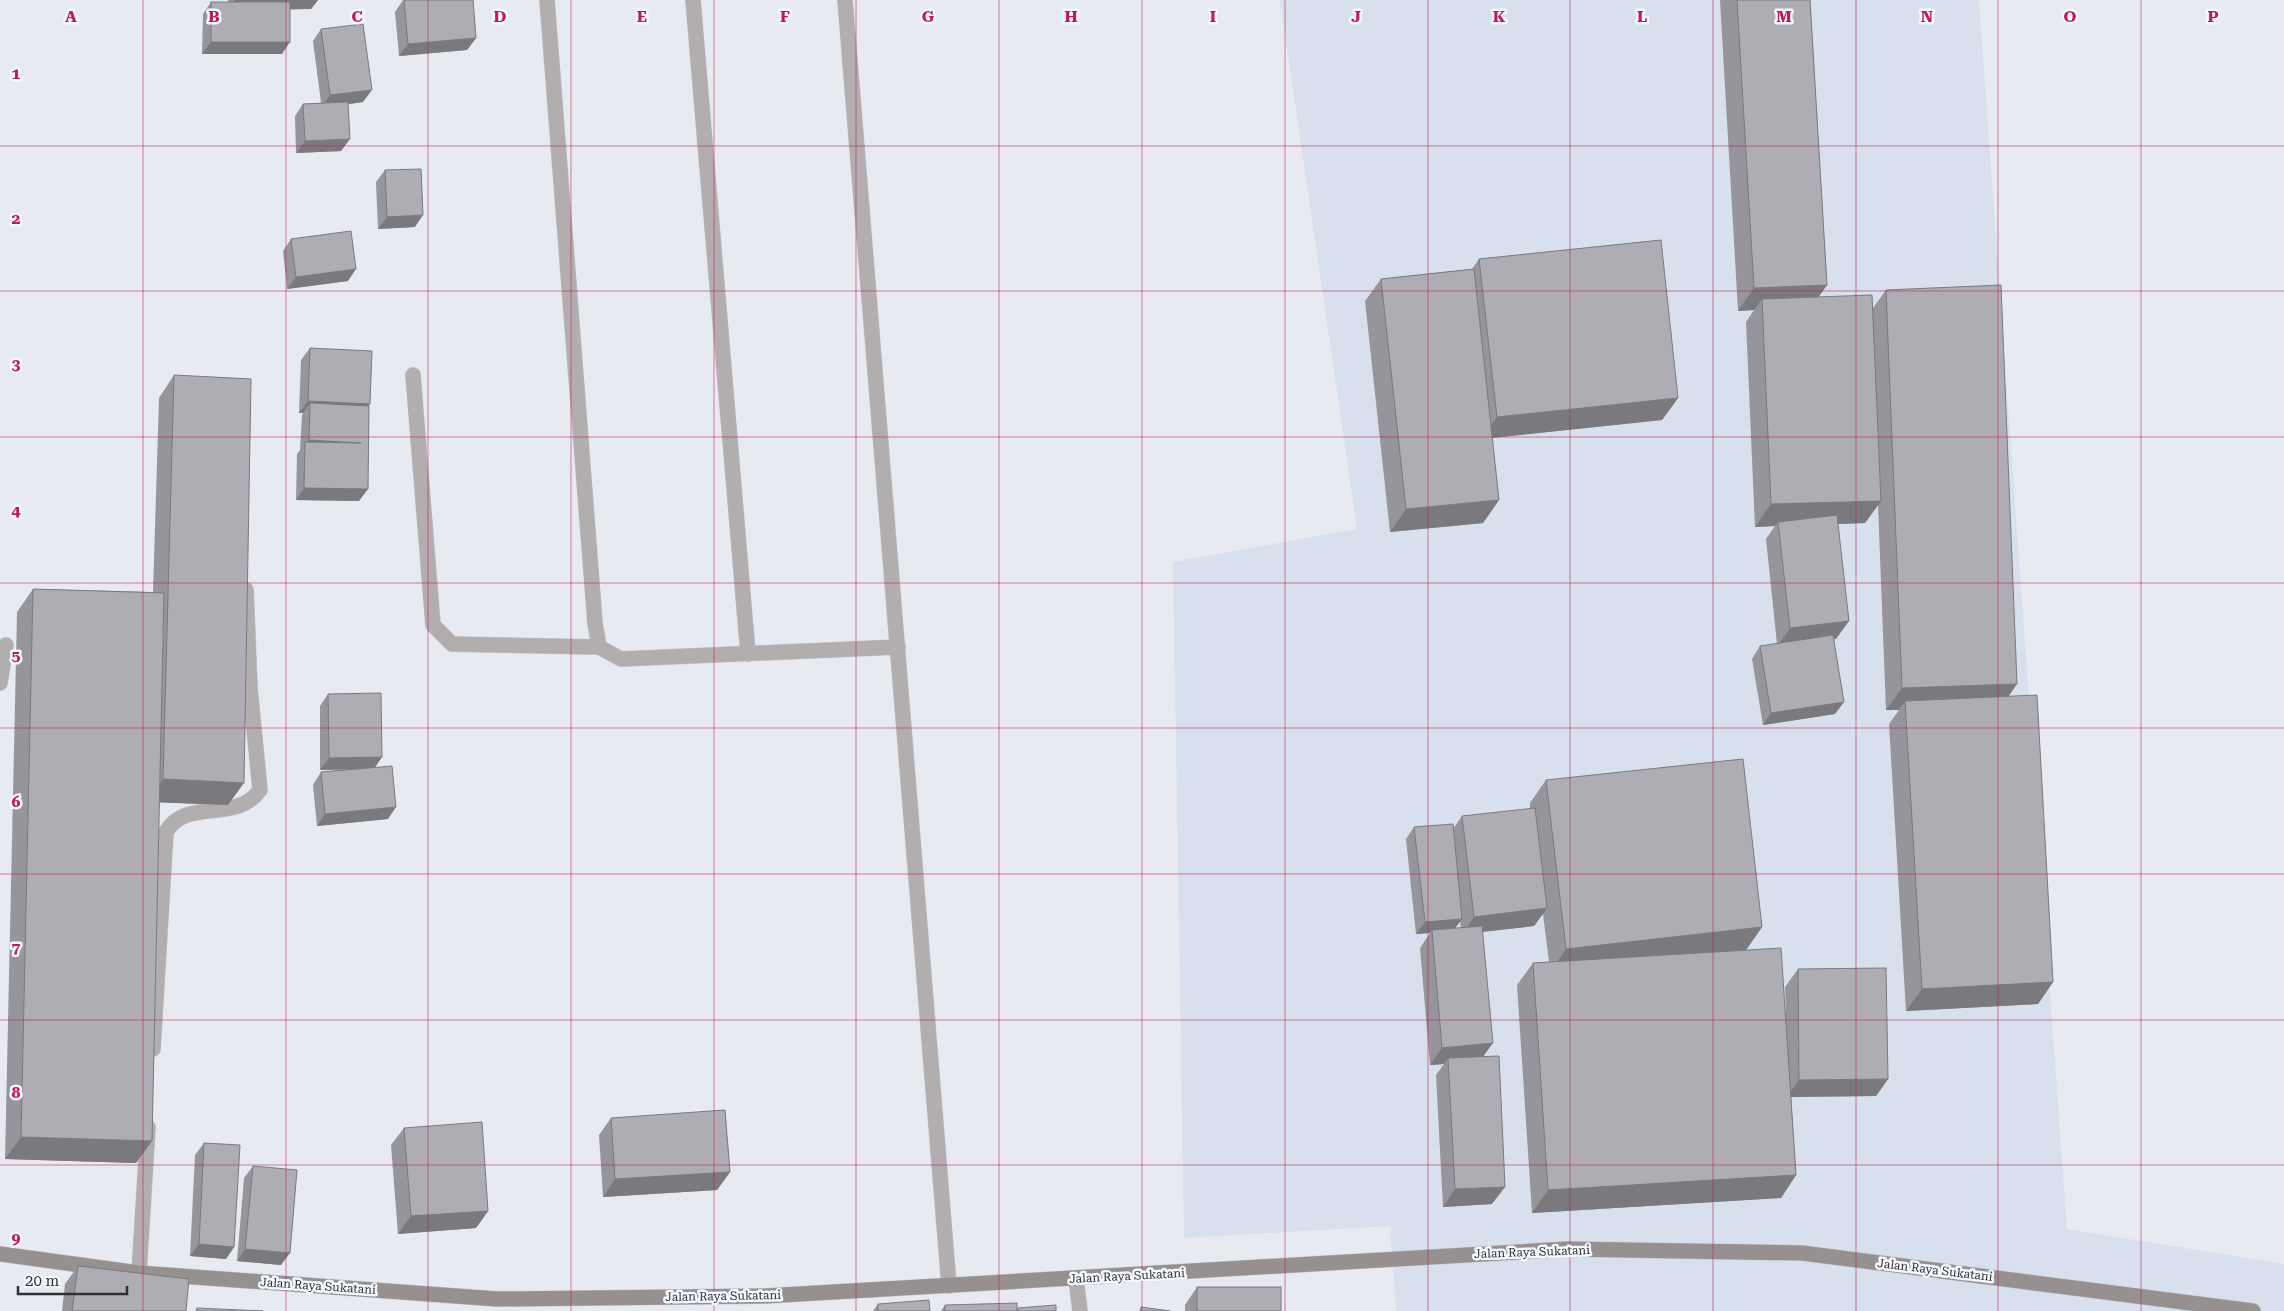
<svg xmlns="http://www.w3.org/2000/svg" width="2284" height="1311" viewBox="0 0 2284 1311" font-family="'Roboto Serif',serif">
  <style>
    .built { fill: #d7e0ec }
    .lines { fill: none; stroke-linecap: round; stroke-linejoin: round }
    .service-casing { stroke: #c6c9cf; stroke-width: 16 }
    .minor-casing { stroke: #c6c9cf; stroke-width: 16 }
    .secondary-casing { stroke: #c6c9cf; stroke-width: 16 }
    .service { stroke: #b2aeaf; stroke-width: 15 }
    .minor { stroke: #b2aeaf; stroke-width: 15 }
    .secondary { stroke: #969091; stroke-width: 15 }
    .wall { fill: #96959b; fill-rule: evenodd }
    .shaded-wall { fill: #7a797e }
    .building { fill: #afadb4; stroke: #7a797e }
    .grid { fill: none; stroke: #c2185b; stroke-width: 1; stroke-opacity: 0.55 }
    .labels { text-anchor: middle; stroke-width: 5; stroke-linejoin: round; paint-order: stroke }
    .street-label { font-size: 12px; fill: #2f3033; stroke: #f4f8ff }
    .grid-label { font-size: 16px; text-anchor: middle; font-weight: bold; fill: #c2185b; stroke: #f4f8ff; stroke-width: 5; stroke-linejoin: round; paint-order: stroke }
  </style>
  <rect width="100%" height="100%" fill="#e7ebf1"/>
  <path class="built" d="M1280,0H1979L2067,1229L2284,1264V1311H1396L1390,1226L1184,1238L1173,562L1357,529Z"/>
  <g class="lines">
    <g class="service-casing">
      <path id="service" d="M0,683L6,645"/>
    </g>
    <g class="minor-casing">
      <g id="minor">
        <path d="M547,0L595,623L599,647L621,659L898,647"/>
        <path d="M693,0L748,654"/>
        <path d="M845,0L949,1286"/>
        <path d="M413,375L433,625L452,644L599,647"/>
        <path d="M153,1049L166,832C186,797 236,824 260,790L250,688L246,590"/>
        <path d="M139,1273L148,1127"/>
        <path d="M1076,1279L1080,1311"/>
      </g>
    </g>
    <g class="secondary-casing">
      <path id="secondary" d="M0,1254L139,1273L497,1299L765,1296L1567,1249L1802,1253L2253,1311"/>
    </g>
    <use href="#service" class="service"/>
    <use href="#minor" class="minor"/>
    <use href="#secondary" class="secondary"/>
  </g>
  <g class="wall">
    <path d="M228,0H318L311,9H290L282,54H202L203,14L211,2H228Z"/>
    <path d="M403,0H473L476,38L467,50L399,56L395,12Z"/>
    <path d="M1720,0H1810L1827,285L1818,297L1873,308L1886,290L2009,696L2053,982L2038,1004L1906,1011L1889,724L1899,710H1886L1878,505L1865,523L1838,524L1836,639H1833L1835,714L1763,725L1752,659L1760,646L1777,644L1766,539L1775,526L1755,527L1746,322L1754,310L1738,311Z"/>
    <path d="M321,29L363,102L348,104L341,151L296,153L295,116L303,104L321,103L313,41Z"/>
    <path d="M385,170L415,227L378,229L376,182Z"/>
    <path d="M291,239L348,281L287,289L283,251Z"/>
    <path d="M1479,259L1678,398L1662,420L1492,438L1499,500L1483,523L1390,532L1365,301L1381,279L1472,269Z"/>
    <path d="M310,348L369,406L359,501L296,500L297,454L300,450L302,415L303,413H299L301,360Z"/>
    <path d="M174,375L228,805L159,802L152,1141L136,1163L5,1159L17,612L33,589L153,592L159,398Z"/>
    <path d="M328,694L375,767L388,819L317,826L313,785L321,772L352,769L320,770V706Z"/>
    <path d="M1546,780L1762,927L1746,950L1786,1013L1785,987L1798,969L1888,1079L1876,1096L1791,1097L1796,1175L1781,1198L1532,1213L1517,985L1533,963L1549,962L1543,914L1534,926L1482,932L1483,1057L1492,1204L1443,1207L1436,1075L1444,1064L1430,1065L1420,948L1430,933L1416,934L1406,839L1414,827L1453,829L1462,816L1530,809V803ZM1460,921L1461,928H1455Z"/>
    <path d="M611,1118L730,1172L717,1190L603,1197L599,1135Z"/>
    <path d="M404,1128L488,1211L476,1228L398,1234L391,1145Z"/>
    <path d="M204,1143L234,1247L226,1259L190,1256L195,1155Z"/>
    <path d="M253,1166L281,1265L237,1261L244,1178Z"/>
    <path d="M78,1266L186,1311H62L65,1284Z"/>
    <path d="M1197,1287L1281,1311H1185V1305Z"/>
    <path d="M878,1304L930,1311H873Z"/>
    <path d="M945,1305L1017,1310L1018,1308L1056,1311H941Z"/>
  </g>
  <g class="shaded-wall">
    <path d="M235,0H318L311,9L228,11Z"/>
    <path d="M476,38L467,50L399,56L408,44Z"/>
    <path d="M211,42H290L282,54H202Z"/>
    <path d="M372,90L363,102L321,108L330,95Z"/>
    <path d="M350,139L341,151L296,153L305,141Z"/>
    <path d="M423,215L415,227L378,229L387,217Z"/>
    <path d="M356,269L348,281L287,289L296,277Z"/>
    <path d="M1827,285L1811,308L1762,299L1754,310L1738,311L1754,288Z"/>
    <path d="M1678,398L1662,420L1481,439L1497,417Z"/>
    <path d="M308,401L370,404L362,416L310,403L303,413H299Z"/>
    <path d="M309,440L361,443L305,445Z"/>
    <path d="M304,488L368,489L359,501L296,500Z"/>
    <path d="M1499,500L1483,523L1390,532L1406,509Z"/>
    <path d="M1881,501L1865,523L1778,526V522L1775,526L1755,527L1771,504Z"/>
    <path d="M1849,621L1836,639L1778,645L1790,628Z"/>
    <path d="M2017,684L2002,706L1905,701L1899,710H1886L1902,688Z"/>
    <path d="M1844,702L1835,714L1763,725L1771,713Z"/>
    <path d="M382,757L374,769L320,770L329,758Z"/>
    <path d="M163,779L244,783L228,805L147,802Z"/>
    <path d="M396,807L388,819L317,826L325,814Z"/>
    <path d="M1547,908L1534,926L1462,934L1474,917Z"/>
    <path d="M1462,919L1453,931L1432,930L1430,933L1416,934L1425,922Z"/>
    <path d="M1762,927L1746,950L1550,972L1566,949Z"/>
    <path d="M2053,982L2038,1004L1906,1011L1922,989Z"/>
    <path d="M1493,1043L1480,1061L1448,1058L1444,1064L1430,1065L1442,1048Z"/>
    <path d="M1888,1079L1876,1096L1787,1097L1799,1080Z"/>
    <path d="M21,1137L152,1141L136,1163L5,1159Z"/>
    <path d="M730,1172L717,1190L603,1197L615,1179Z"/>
    <path d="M1796,1175L1781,1198L1532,1213L1548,1190Z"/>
    <path d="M1505,1187L1492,1204L1443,1207L1455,1189Z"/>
    <path d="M488,1211L476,1228L398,1234L411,1216Z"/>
    <path d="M199,1244L234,1247L226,1259L190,1256Z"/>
    <path d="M245,1249L290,1253L281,1265L237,1261Z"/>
  </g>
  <g class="building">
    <path d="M404,0H473L476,38L408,44Z"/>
    <path d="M1737,0H1810L1827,285L1754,288Z"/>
    <rect x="211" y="2" width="79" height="40"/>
    <path d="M363,24L372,90L330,95L321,29Z"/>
    <path d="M348,102L350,139L305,141L303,104Z"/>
    <path d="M421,169L423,215L387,217L385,170Z"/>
    <path d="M351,231L356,269L296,277L291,239Z"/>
    <path d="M1661,240L1678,398L1497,417L1479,259Z"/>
    <path d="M1474,269L1499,500L1406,509L1381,279Z"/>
    <path d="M2001,285L2017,684L1902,688L1886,290Z"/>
    <path d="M1872,295L1881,501L1771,504L1762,299Z"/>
    <path d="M310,348L372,351L370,404L308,401Z"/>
    <path d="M174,375L251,379L244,783L163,779Z"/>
    <path d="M310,403L369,406L368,489L304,488L305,442L361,443L309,440Z"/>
    <path d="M1837,515L1849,621L1790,628L1778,522Z"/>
    <path d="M33,589L164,593L152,1141L21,1137Z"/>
    <path d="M1833,635L1844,702L1771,713L1760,646Z"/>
    <path d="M381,693L382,757L329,758L328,694Z"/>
    <path d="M2037,695L2053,982L1922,989L1905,701Z"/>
    <path d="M1743,759L1762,927L1566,949L1546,780Z"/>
    <path d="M392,766L396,807L325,814L321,772Z"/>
    <path d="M1535,808L1547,908L1474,917L1462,816Z"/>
    <path d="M1453,824L1462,919L1425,922L1414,827Z"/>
    <path d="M1482,926L1493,1043L1442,1048L1432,930Z"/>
    <path d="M1781,948L1796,1175L1548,1190L1533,963Z"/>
    <path d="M1886,968L1888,1079L1799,1080L1798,969Z"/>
    <path d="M1499,1056L1505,1187L1455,1189L1448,1058Z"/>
    <path d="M725,1110L730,1172L615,1179L611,1118Z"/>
    <path d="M482,1122L488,1211L411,1216L404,1128Z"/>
    <path d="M204,1143L240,1145L234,1247L199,1244Z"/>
    <path d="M253,1166L297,1170L290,1253L245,1249Z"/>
    <path d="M78,1266L189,1279L186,1311H72Z"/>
    <rect x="1197" y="1287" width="84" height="24"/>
    <path d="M929,1300L930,1311H878V1304Z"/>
    <path d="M1017,1303V1311H945V1305Z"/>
    <path d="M1056,1305V1311H1018V1308Z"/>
    <path d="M1141,1307L1170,1311H1140Z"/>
    <path d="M197,1308L263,1311H196Z"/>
  </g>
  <path class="grid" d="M143,0V1311M286,0V1311M428,0V1311M571,0V1311M714,0V1311M856,0V1311M999,0V1311M1142,0V1311M1285,0V1311M1428,0V1311M1570,0V1311M1713,0V1311M1856,0V1311M1998,0V1311M2141,0V1311M0,146H2284M0,291H2284M0,437H2284M0,583H2284M0,728H2284M0,874H2284M0,1020H2284M0,1165H2284"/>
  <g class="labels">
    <g class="street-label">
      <text transform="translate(1532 1252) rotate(-2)" y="4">Jalan Raya Sukatani</text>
      <text transform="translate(1935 1270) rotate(7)" y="4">Jalan Raya Sukatani</text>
      <text transform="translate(1127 1276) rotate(-3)" y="4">Jalan Raya Sukatani</text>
      <text transform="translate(318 1286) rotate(4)" y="4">Jalan Raya Sukatani</text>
      <text transform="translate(723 1296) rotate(-1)" y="4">Jalan Raya Sukatani</text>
    </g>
  </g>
  <g class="grid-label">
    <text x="71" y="22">A</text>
    <text x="214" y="22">B</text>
    <text x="357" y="22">C</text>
    <text x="500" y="22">D</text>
    <text x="642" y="22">E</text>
    <text x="785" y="22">F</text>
    <text x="928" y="22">G</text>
    <text x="1071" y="22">H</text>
    <text x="1213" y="22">I</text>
    <text x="1356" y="22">J</text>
    <text x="1499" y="22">K</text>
    <text x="1642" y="22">L</text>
    <text x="1784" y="22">M</text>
    <text x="1927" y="22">N</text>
    <text x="2070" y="22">O</text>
    <text x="2213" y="22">P</text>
    <text x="16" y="79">1</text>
    <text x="16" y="224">2</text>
    <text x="16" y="370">3</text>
    <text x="16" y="516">4</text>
    <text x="16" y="661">5</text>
    <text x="16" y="807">6</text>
    <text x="16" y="953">7</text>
    <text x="16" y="1098">8</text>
    <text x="16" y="1244">9</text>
  </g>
  <path d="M18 1286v8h109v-8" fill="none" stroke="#2f3033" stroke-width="2.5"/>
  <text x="25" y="1286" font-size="15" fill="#2f3033" stroke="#f4f8ff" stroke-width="4" paint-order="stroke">20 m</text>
</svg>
